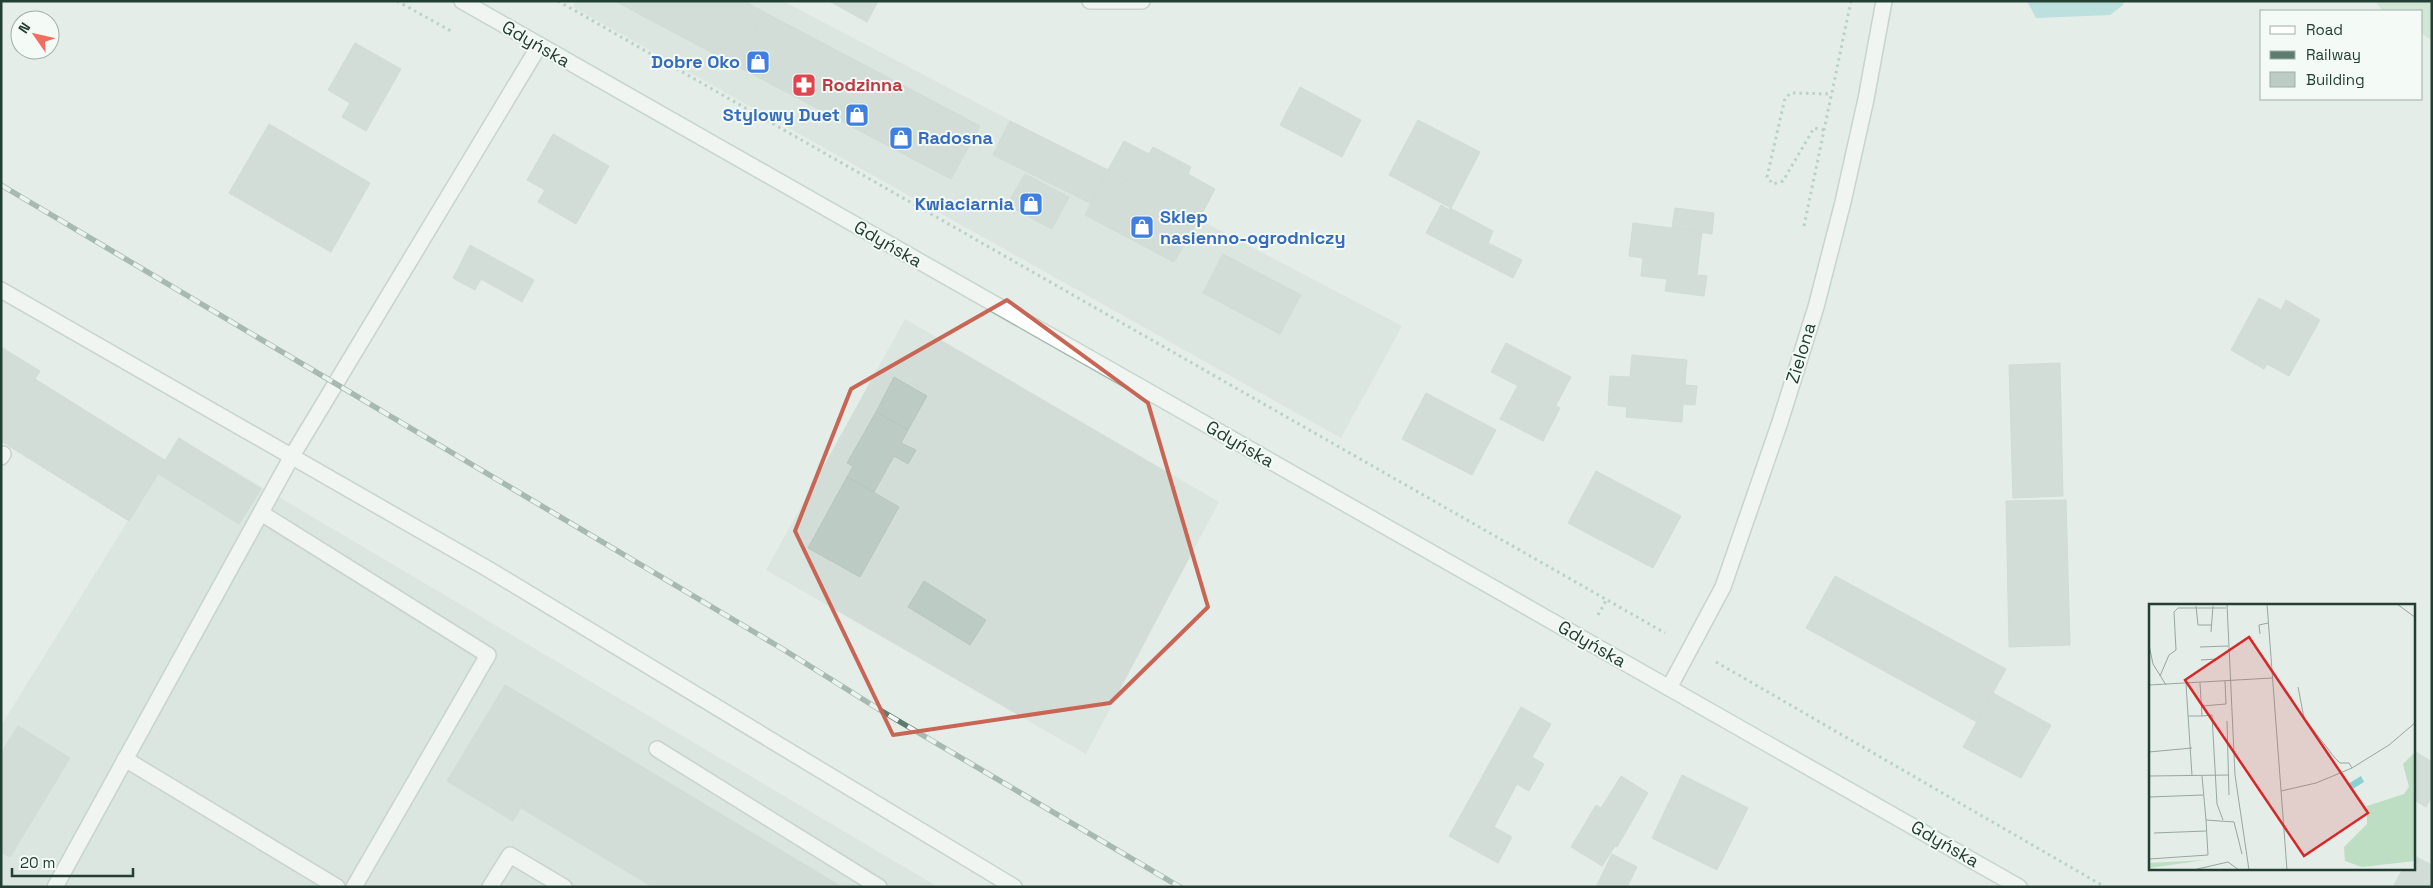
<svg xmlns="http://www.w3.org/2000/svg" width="2433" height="888" viewBox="0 0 2433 888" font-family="'Space Grotesk',sans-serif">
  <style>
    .built { fill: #d2ddd7 }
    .green { fill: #bddec2 }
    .water { fill: #8cd0d2 }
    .building { fill: #bccbc3; stroke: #b6c7be }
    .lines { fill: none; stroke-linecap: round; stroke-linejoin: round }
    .lane-casing { stroke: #a6b5ae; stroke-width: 18 }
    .street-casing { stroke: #a6b5ae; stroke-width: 18 }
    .secondary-casing { stroke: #a2b9ae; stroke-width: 18 }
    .path { stroke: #84b19d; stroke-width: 3; stroke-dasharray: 2.5 4; stroke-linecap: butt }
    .lane { stroke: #fff; stroke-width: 15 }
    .street { stroke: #fff; stroke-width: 15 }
    .secondary { stroke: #fff; stroke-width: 15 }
    .rail-casing { stroke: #5e7b6f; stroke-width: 5.5 }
    .rail { stroke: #f4faf6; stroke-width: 4; stroke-dasharray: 11; stroke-linecap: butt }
    .marked { fill: none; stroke: #c96555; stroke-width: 4; stroke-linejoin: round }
    .labels { text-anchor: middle; stroke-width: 4; stroke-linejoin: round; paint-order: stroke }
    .street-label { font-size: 18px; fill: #233f34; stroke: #f4faf6 }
    .shop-label { font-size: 18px; font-weight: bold; fill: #366cbe; stroke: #f4faf6; text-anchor: end }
    .health-label { font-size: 18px; font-weight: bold; fill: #be3a42; stroke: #f4faf6; text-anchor: start }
    .inset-road { fill: none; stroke: #97a7a0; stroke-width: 1 }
    .view { fill: #d62828; fill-opacity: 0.15; stroke: #d62828; stroke-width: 2.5 }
    .inset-edge { fill: none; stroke: #233f34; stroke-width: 2.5 }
  </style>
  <rect width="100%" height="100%" fill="#e4ede8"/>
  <g class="built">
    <path d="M575,1H783L1402,326L1341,438L573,7Z"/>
    <path d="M905,319L1219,502L1086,754L766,570Z"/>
    <path d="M179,438L938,887H1V726Z"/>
  </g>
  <path class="green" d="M2375,1H2432V40L2422,34V11H2383Z"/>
  <path class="water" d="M2027,1H2124L2123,5L2110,15L2036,18Z"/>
  <g class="building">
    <path d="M615,1H744L764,12L735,65Z"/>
    <path d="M829,1H878L867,22Z"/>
    <path d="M764,12L980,126L951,179L735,65Z"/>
    <path d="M355,43L401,69L366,131L342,117L350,103L328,90Z"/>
    <path d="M1300,87L1361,120L1342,157L1280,125Z"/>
    <path d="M1418,120L1480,152L1451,208L1389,175Z"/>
    <path d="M1010,121L1108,170L1090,203L993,155Z"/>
    <path d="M269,124L370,183L331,252L229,193Z"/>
    <path d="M553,134L609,166L576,224L538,202L545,190L527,180Z"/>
    <path d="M1124,141L1149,154L1153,147L1191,167L1188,174L1215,189L1199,219L1108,170Z"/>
    <path d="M1108,170L1199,219L1174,262L1085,215Z"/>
    <path d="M1025,174L1069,197L1052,229L1007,205Z"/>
    <path d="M1441,205L1449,210L1450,208L1493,231L1488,243L1522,260L1513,278L1426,233Z"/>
    <path d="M1675,208L1714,213L1712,234L1672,228Z"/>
    <path d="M1633,223L1702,232L1697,275L1707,276L1704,296L1665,291L1667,279L1641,276L1643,258L1629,256Z"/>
    <path d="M470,245L534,280L522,302L481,279L475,290L453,278Z"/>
    <path d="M1223,254L1301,295L1280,334L1203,293Z"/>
    <path d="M2259,298L2281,310L2286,300L2320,320L2289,376L2267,364L2264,369L2231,350Z"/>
    <path d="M1506,343L1571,377L1556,405L1491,372Z"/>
    <path d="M1,347L40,371L35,379L166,461L129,521L1,441Z"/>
    <path d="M1632,355L1687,360L1685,385L1697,386L1695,405L1683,404L1682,422L1626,417L1627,407L1608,405L1610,376L1630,377Z"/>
    <path d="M2060,363L2063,496L2013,498L2009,365Z"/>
    <path d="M894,377L927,396L908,430L876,412Z"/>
    <path d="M1518,385L1560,408L1543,441L1500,419Z"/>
    <path d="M1426,393L1496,430L1472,475L1402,439Z"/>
    <path d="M876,412L908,430L901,443L916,450L908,464L894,456L874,492L847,477L853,466L847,463Z"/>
    <path d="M179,438L261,489L239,524L157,473Z"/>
    <path d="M1596,471L1681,516L1653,568L1568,523Z"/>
    <path d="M847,477L899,507L860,577L808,548Z"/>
    <path d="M2066,500L2070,645L2009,647L2006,501Z"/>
    <path d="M1835,576L2006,669L1977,722L1806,628Z"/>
    <path d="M924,581L986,620L970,645L908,607Z"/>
    <path d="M505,685L571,724L513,821L447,781Z"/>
    <path d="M1993,693L2051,725L2021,778L1963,747Z"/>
    <path d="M1521,707L1551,724L1532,757L1544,764L1529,791L1517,784L1494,827L1512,837L1498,863L1449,836Z"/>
    <path d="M571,724L842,887H653L521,808Z"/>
    <path d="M18,726L70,758L10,857L1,852V753Z"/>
    <path d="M2414,751L2432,762V796L2426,807L2414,800Z"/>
    <path d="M1682,775L1748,808L1717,870L1652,838Z"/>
    <path d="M1621,776L1648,793L1617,847L1615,846L1602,866L1571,847L1596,805L1601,808Z"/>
    <path d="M1612,854L1637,867L1627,887H1596Z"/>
    <path d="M2414,856L2432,865V887H2393L2403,869H2414Z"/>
  </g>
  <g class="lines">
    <g class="lane-casing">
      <g id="lane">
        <path d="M1,290L488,569L1014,887"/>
        <path d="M1,457L3,454"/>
        <path d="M261,513L488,655L354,887"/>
        <path d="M657,749L879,887"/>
        <path d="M125,759L337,887"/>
        <path d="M55,887L292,456L539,46"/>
        <path d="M490,887L510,855L564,887"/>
      </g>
    </g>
    <g class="street-casing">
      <g id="street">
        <path d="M1090,1H1142"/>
        <path d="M1669,688L1723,587L1780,422L1816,307L1843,202L1866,99L1884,1"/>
      </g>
    </g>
    <g class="secondary-casing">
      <path id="secondary" d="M462,1L2019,887"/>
    </g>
    <g class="path">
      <path d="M397,1L451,31"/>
      <path d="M558,1L1665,633"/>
      <path d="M1824,130L1814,128L1783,181L1773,184L1767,177L1785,98L1791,93L1832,94"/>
      <path d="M1804,226L1851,1"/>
      <path d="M1598,615L1607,599"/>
      <path d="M1716,662L2105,887"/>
    </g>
    <use href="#lane" class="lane"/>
    <use href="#street" class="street"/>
    <use href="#secondary" class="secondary"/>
    <g class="rail-casing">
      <path id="rail" d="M1,185L781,648L880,710L1180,887"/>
    </g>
    <use href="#rail" class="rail"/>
  </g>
  <path d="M0 0H2433V888H0ZM1007,300L1148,403L1208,607L1110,703L893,735L795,531L851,389Z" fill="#e4ede8" fill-opacity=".55" fill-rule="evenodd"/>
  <path class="marked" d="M1007,300L1148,403L1208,607L1110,703L893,735L795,531L851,389Z"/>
  <defs>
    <g id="shop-square" transform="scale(1.25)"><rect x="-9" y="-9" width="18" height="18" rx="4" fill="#3f7fe0" stroke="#f4faf6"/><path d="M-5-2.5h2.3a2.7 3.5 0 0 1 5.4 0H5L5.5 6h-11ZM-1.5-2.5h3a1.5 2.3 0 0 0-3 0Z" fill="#fff"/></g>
    <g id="pharmacy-square" transform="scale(1.25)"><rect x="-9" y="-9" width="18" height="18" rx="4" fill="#e0444e" stroke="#f4faf6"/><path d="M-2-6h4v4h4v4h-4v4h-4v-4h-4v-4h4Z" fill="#fff"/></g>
  </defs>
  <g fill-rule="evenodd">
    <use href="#shop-square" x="758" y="62"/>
    <use href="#pharmacy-square" x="804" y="85"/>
    <use href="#shop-square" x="857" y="115"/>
    <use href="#shop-square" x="901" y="138"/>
    <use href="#shop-square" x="1031" y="204"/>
    <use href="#shop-square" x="1142" y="227"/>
  </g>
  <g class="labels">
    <g class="street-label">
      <text transform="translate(536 44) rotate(30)" y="6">Gdyńska</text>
      <text transform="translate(888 244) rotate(30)" y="6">Gdyńska</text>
      <text transform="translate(1801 353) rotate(-73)" y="6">Zielona</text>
      <text transform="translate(1240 444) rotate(30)" y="6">Gdyńska</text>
      <text transform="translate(1592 644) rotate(30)" y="6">Gdyńska</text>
      <text transform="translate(1945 844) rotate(30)" y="6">Gdyńska</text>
    </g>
    <g class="shop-label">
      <text x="740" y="68">Dobre Oko</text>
      <text x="840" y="121">Stylowy Duet</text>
      <text x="918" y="144" text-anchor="start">Radosna</text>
      <text x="1014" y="210">Kwiaciarnia</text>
      <text x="1160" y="223" text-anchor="start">Sklep<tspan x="1160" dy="21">nasienno-ogrodniczy</tspan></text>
    </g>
    <g class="health-label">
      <text x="822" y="91">Rodzinna</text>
    </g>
  </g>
  <g transform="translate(2149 604)">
    <rect width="266" height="266" fill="#e4ede8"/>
    <path d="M266,148V257L213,263L196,257L195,243L218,220V202L255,190L260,183L254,160ZM56,256L0,264V259Z" fill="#bddec2"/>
    <path d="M212,172L215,178L202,186L199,180Z" fill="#8cd0d2"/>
    <path class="inset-road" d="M78,0L86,171L100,266M118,0L138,266M248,0L267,14M47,2L49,21H62M62,28L64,2M111,30L110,21L119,19M0,41L4,60L17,81M51,43L79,42M52,56L68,55M11,72L20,51L27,46L25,8L29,4H77M37,80L43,172M0,81L123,74M149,83L155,114L186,154L191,159H200L203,164M53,102L77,100L76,77M39,112H53L51,79M53,112L63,111L68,200L74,216M78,117L80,191M0,148L43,144M0,172L80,171M53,172L57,216M132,187L167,179L203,164L240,141L267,118M0,193L54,191M5,229L57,227M0,255L59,251L57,216L85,218L93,250M44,266L79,258L90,266"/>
    <path class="view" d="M100,33L219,209L155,252L36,76Z"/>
    <rect width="266" height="266" class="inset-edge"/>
  </g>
  <rect width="2433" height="888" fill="none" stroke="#233f34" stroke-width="5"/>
  <rect x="2260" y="10" width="162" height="90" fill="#f4faf6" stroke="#a0afa8"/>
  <rect x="2270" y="26" width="25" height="8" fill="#ffffff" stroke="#a0afa8"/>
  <text x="2306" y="35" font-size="15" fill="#233f34">Road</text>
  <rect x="2270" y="51" width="25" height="8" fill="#5e7b6f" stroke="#a0afa8"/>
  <text x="2306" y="60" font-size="15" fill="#233f34">Railway</text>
  <rect x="2270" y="72" width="25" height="15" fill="#bccbc3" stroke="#a0afa8"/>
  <text x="2306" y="85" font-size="15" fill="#233f34">Building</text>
  <g transform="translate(35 35) rotate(304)"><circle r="24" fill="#f4faf6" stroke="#a0afa8"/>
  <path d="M0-4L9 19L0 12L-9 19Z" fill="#f26f5d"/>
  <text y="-8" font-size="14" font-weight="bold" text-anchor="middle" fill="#233f34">N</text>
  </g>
  <path d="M12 868v8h121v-8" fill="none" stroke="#233f34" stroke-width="2.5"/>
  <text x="20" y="868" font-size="15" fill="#233f34" stroke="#f4faf6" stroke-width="4" paint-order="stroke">20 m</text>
</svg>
